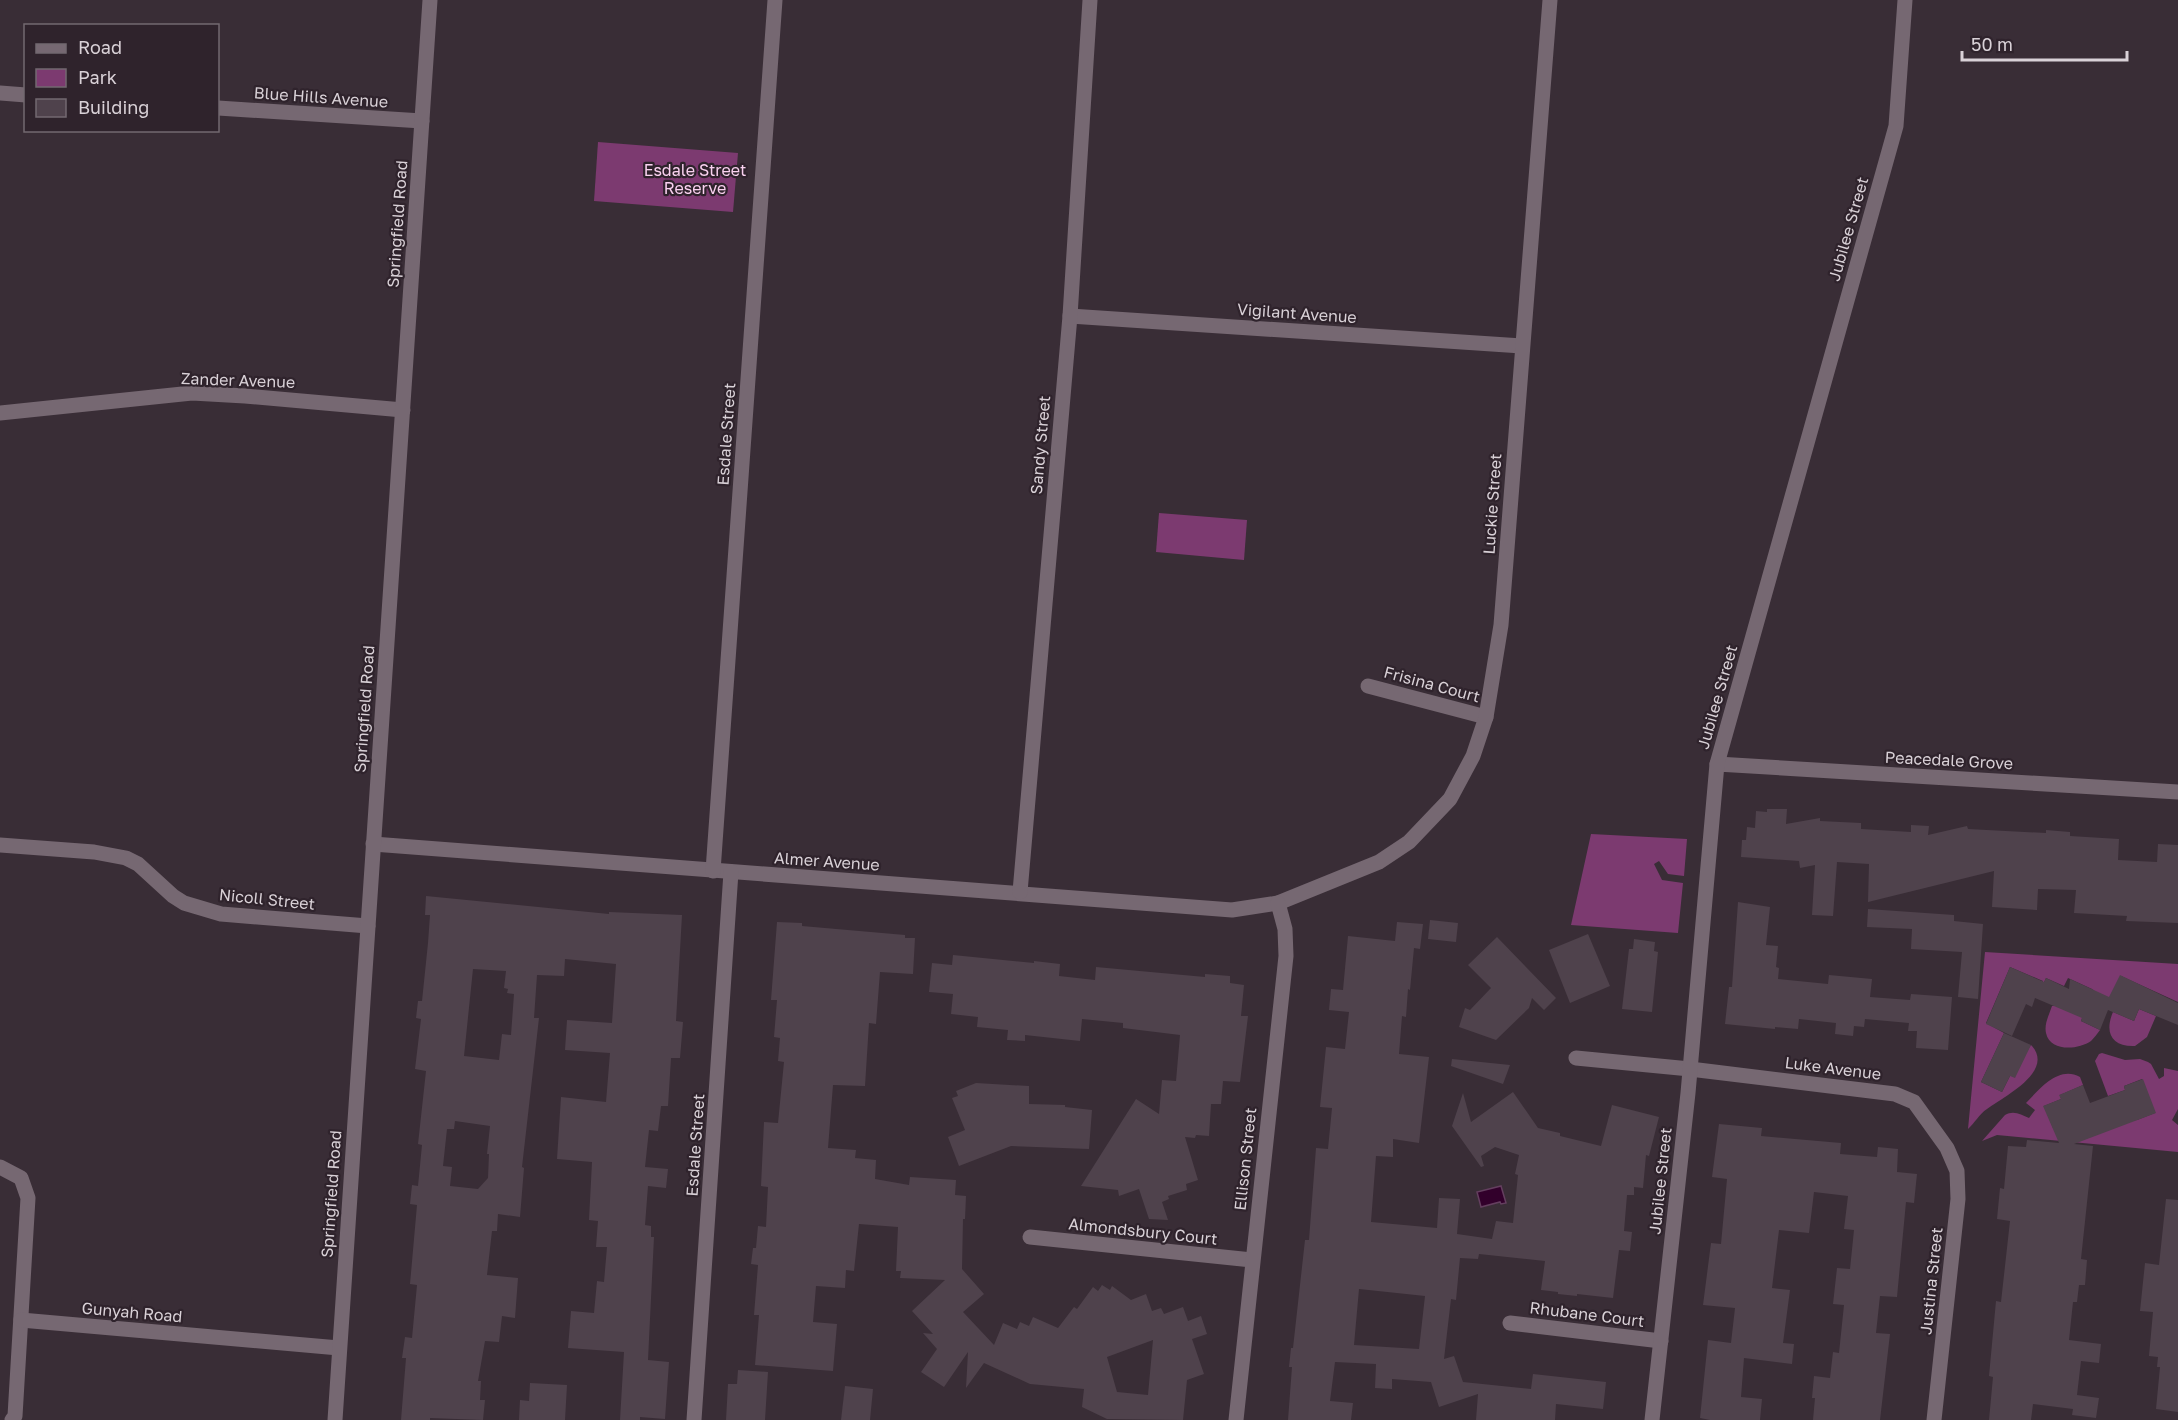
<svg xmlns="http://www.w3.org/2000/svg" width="2178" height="1420" viewBox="0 0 2178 1420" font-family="'Golos Text',sans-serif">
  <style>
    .green { fill: #7c3a70 }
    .water { fill: #32002b; stroke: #643f5f; stroke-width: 1.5 }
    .building { fill: #4f424c; fill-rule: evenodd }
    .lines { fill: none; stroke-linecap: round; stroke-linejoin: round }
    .minor { stroke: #766872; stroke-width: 15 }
    .secondary { stroke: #766872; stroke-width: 15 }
    .labels { text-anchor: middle; stroke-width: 4.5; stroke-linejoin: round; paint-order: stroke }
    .street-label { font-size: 16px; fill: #d9d1d7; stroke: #2f232c }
    .park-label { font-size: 16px; fill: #fad1f0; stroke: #2f232c }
  </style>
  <rect width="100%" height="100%" fill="#392d36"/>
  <g class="green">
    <path d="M598,142L738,153L733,212L594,201Z"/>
    <path d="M1159,513L1247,520L1244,560L1156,552Z"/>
    <path d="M1591,834L1687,839L1684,876L1668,874L1659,861L1654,864L1662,880L1683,883L1678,933L1571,925Z"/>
    <path d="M1985,952L2178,964V1002L2121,976L2107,1002L2092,989L2068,978L2064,986L2046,978L2036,999L2043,981L2010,967L1986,1023L2004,1033L1981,1082L2002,1092L2010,1076L2031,1045C2056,1071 2003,1097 1987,1109C1979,1114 1975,1123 1968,1129Z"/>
    <path d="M2056,1003L2083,1015L2081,1021L2100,1030C2097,1034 2094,1038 2091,1041C2078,1050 2050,1052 2046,1033C2044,1024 2049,1015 2052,1006H2054Z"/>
    <path d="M2139,1009L2156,1016L2147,1037L2135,1046C2112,1047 2104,1033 2113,1012L2134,1021Z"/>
    <path d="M2102,1053L2125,1060L2140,1059L2148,1062L2151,1064L2159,1079L2164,1076V1068L2178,1071V1109L2172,1120L2178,1125V1152L1997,1135L1982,1141L2005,1115C2013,1110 2021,1114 2029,1118L2035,1110L2026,1103C2039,1090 2058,1065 2080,1077L2083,1085L2060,1095L2061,1099L2044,1106L2053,1128L2137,1120L2155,1113L2142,1079L2124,1086L2125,1090L2108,1096L2095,1061L2099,1054Z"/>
  </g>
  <path class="water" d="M1501,1186L1506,1203L1501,1204L1500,1202L1481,1207L1477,1192Z"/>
  <g class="building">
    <path d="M1767,809H1787L1786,824L1820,818V821L1861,823V829L1911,832V825L1929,826L1928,835L1967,826L1968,829L2046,833V830L2070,832V836L2119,839L2118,860L2157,862L2158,844L2178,845V923L2126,921L2127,916L2074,913L2076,890L2038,889L2037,910L1992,907L1994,871L1868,902L1869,864L1837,862L1833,916L1812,915L1815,865L1800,868L1799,861L1741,857L1742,840H1746L1747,827L1755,828L1756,811L1767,812Z"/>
    <path d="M426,896L609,914V912L682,915L676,1021L683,1022L680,1058H671L668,1106H661L658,1131L649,1130L645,1167L668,1169L666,1188L648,1186L645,1225L651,1226V1237H654L648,1360L669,1362L665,1419L640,1417V1420H620L624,1352L568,1348L571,1311L594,1313L597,1281L604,1282L607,1247H596L598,1221L589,1220L592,1162L557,1159L561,1097L606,1102L610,1053L565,1050L567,1020L612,1023L616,964L565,959L564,976L537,975L534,1018H539L522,1167L524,1168L520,1217L498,1214L497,1231H492L487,1275L518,1278L515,1318L502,1316L499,1342L485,1341L478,1381H481L480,1400H485L483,1420L430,1418V1420H401L406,1358H402L405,1337L412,1338L417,1285L410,1284L417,1205L410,1204L412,1185L418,1186L422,1145L418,1144L426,1071L415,1069L421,1019L416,1018L418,1001H422L428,943L430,915H425ZM473,969L506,971L504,988L508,989L507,993L514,994L511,1035L502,1034L499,1060L464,1056ZM455,1121L490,1126L487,1154H489L488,1178L478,1189L450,1186L452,1167L443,1166L447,1129H454Z"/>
    <path d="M1738,902L1770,907L1766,945L1778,946L1776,967L1779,968L1778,979L1828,984L1829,975L1872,979L1870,997L1910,1000L1911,994L1952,997L1948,1050L1916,1048L1917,1031H1908L1909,1023L1865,1019L1864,1027L1854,1026L1853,1036L1835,1034L1836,1023L1799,1019L1798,1029L1775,1027V1029L1725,1024L1729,987H1732Z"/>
    <path d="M1868,909L1954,915V921L1983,924L1978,999L1958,997L1962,952L1911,949L1912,929L1867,927Z"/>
    <path d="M1430,920L1458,923L1456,942L1428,939Z"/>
    <path d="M777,922L802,923V926L905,935V938H915L913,974L880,972L876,1024L869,1023L865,1086L833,1085L828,1148L856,1150L855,1158L876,1160L875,1179L909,1185L910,1177L956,1180L955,1195L966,1196L965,1219H963L962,1269L984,1294L963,1312L994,1345L1003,1323L1017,1329L1020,1322L1029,1326L1033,1317L1058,1328L1074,1307L1077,1309L1093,1287L1098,1291L1102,1285L1110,1290L1112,1286L1131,1300L1146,1294L1152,1311L1161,1308L1164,1314L1183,1307L1188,1321L1201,1316L1207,1334L1192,1339L1204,1374L1187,1380L1183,1420L1107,1419L1082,1407L1084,1389L1030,1384L984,1363L966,1388L968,1352L944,1387L921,1372L937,1349L923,1333L933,1334L912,1311L945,1280L900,1278L901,1271H896L898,1227L859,1224L854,1271L846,1270L845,1288L816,1286L813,1322L837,1324L833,1371L755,1365L759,1315H754L758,1265L751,1264L753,1248H756L758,1226L766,1227L768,1187L761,1186L764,1122L778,1123L784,1062L778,1061L780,1038L774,1037L777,1000H771ZM1153,1340L1148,1395L1117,1392L1107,1357Z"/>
    <path d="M1397,922L1423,924L1420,949L1414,948L1410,990L1408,989L1406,1017L1402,1016L1399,1054L1429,1057L1419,1143L1393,1139V1157L1376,1156L1371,1222L1437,1228L1439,1198L1460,1199L1457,1234L1492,1239L1496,1221L1513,1223L1518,1175L1515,1174L1519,1155L1495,1147L1481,1156L1484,1166L1481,1167L1452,1126L1463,1093L1471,1122L1513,1092L1538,1128L1560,1133V1136L1601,1146L1612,1105L1659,1117L1649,1156L1646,1155L1643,1188L1634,1187V1195H1627L1624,1231L1632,1232L1630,1251L1619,1250L1613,1298L1577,1294V1296L1558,1294V1292L1541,1290L1545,1261L1479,1254L1478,1259L1460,1258L1456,1300L1451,1299L1444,1359L1454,1356L1463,1382L1531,1389L1533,1374L1606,1382L1603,1409L1556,1404L1555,1420H1476L1478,1394L1439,1407L1431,1382L1392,1379V1389L1375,1388L1376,1364L1335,1362L1330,1401L1353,1403L1351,1420H1288L1292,1367H1289L1291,1348H1293L1305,1240H1309L1316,1148L1328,1149L1332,1108L1320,1107L1326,1047L1345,1049L1349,1012L1329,1010L1331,989L1343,990L1348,936L1395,941ZM1359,1289L1425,1296L1419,1349L1354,1345Z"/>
    <path d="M1588,934L1610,986L1570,1003L1549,950Z"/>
    <path d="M1497,937L1556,998L1544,1010L1532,998L1529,1008L1496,1040L1459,1027L1465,1008L1470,1010L1491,988L1468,965Z"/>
    <path d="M1634,939L1655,942L1654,951L1658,952L1652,1012L1622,1009L1629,949H1633Z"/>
    <path d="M953,955L1034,963V961L1060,964L1059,976L1095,980L1096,967L1205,977V974L1230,976V983L1244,985L1241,1016H1248L1240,1082L1223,1081L1221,1104H1211L1209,1136L1196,1135L1195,1138L1185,1137L1198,1180L1186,1184L1187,1190L1168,1196L1169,1199L1162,1202L1168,1220L1149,1219L1139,1189L1119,1196L1118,1190L1081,1186L1136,1099L1159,1114L1162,1080L1176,1081L1180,1035L1123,1028V1023L1082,1019L1080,1041L1025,1035V1041L1007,1040L1008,1030L977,1027L978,1017L951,1014L953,994L929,992L932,963L952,965Z"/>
    <path d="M2010,967L2044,982L2046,978L2069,989L2070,979L2109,997L2120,975L2178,1003V1025L2139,1009L2134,1021L2108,1010L2100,1030L2081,1021L2082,1018L2035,998L2032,1007L2026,1004L2012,1036L1986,1024Z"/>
    <path d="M2004,1033L2031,1045L2015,1078L2010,1076L2002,1092L1981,1082Z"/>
    <path d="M1452,1059L1510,1065L1503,1084L1451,1066Z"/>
    <path d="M2143,1079L2156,1113L2074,1144L2093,1146L2081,1259L2087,1260L2085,1285H2079L2077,1302H2073L2069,1340L2101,1344L2099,1363L2081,1361L2077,1395L2099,1398L2096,1418L2072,1415L2073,1409L2033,1404L2031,1420H1989L1993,1377L1989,1376L1996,1301L2001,1302L2010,1221L1997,1219L2000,1188L2004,1189L2008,1146L2026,1147L2027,1140L2059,1143L2043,1106L2061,1099L2059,1095L2083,1085L2090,1103L2125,1090L2124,1086Z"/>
    <path d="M976,1083L1029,1086V1104L1065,1105V1107L1092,1110L1089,1149L1011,1146L959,1166L948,1137L965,1130L952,1098L958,1096L956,1091Z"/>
    <path d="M1719,1124L1762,1128L1761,1136L1841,1143L1840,1154L1877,1157L1878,1147L1898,1149L1897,1172L1917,1174L1914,1203L1906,1202L1897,1297L1880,1296L1876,1333L1890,1334L1880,1420H1813L1815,1398H1812L1814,1376L1830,1378L1833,1352L1839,1353L1844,1305L1833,1304L1837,1268L1850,1269L1854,1230L1844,1229L1848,1196L1814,1192L1809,1233L1779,1230L1772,1288L1790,1290L1783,1343L1794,1344L1792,1364L1744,1358L1741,1397L1762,1399L1760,1420H1710L1700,1418L1708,1340L1731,1343L1735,1308L1703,1305L1711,1243L1721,1244L1727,1179L1712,1177Z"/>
    <path d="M2166,1199L2178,1200V1412L2156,1409L2160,1367H2157L2158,1357L2149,1356L2153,1312L2140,1311L2145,1263L2159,1265Z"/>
    <path d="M738,1370L768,1372L765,1420H726L728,1384H737Z"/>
    <path d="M530,1383L567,1385L565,1420H519L520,1400L529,1401Z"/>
    <path d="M845,1386L873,1389L870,1420H841Z"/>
  </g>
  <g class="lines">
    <g class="minor">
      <path d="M0,93L26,95"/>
      <path d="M218,108L422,121"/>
      <path d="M1070,316L1522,346"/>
      <path d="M0,413L192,393L245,396L403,410"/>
      <path d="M1368,686L1486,717"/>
      <path d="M1717,764L2178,792"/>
      <path d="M373,844L1232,910L1278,903L1379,862L1409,842L1450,799L1473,756L1486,717L1501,625L1550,0"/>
      <path d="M0,845L94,852L126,858L138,864L173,896L184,903L221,914L368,926"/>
      <path d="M713,871L775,0"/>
      <path d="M1020,892L1070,316L1090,0"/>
      <path d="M1576,1058L1690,1069L1895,1094L1914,1102L1947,1148L1957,1171L1958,1199L1934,1420"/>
      <path d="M0,1167L21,1178L28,1198L15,1416L12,1420"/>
      <path d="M1030,1237L1252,1260"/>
      <path d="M21,1320L339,1348"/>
      <path d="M1510,1323L1661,1341"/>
      <path d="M694,1420L731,872"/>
      <path d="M1236,1420L1286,956L1285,929L1278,903"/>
      <path d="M1652,1420L1688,1093L1717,764L1896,126L1905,0"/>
    </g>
    <path class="secondary" d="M335,1420L430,0"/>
  </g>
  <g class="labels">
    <g class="street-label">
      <text transform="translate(321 97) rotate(4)" y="6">Blue Hills Avenue</text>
      <text transform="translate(397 224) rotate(-86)" y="6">Springfield Road</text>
      <text transform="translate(1848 229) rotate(-74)" y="6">Jubilee Street</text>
      <text transform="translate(1297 313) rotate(4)" y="6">Vigilant Avenue</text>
      <text transform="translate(238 380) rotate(2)" y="6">Zander Avenue</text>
      <text transform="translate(726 434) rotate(-86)" y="6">Esdale Street</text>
      <text transform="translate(1040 445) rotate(-85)" y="6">Sandy Street</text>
      <text transform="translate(1492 504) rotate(-86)" y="6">Luckie Street</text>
      <text transform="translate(1432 684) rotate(15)" y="6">Frisina Court</text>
      <text transform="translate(1717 697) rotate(-74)" y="6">Jubilee Street</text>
      <text transform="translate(364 709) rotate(-86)" y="6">Springfield Road</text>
      <text transform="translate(1949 760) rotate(3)" y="6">Peacedale Grove</text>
      <text transform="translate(827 861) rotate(4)" y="6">Almer Avenue</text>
      <text transform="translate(267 899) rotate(6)" y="6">Nicoll Street</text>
      <text transform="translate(1833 1068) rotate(7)" y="6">Luke Avenue</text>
      <text transform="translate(695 1145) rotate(-86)" y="6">Esdale Street</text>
      <text transform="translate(1245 1159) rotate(-84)" y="6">Ellison Street</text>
      <text transform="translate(1660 1181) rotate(-84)" y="6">Jubilee Street</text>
      <text transform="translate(331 1194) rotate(-86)" y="6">Springfield Road</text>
      <text transform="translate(1143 1231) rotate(6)" y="6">Almondsbury Court</text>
      <text transform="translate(1931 1281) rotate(-84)" y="6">Justina Street</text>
      <text transform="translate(132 1312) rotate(5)" y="6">Gunyah Road</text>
      <text transform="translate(1587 1314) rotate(7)" y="6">Rhubane Court</text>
    </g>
    <g class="park-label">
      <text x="695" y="176">Esdale Street<tspan x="695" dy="18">Reserve</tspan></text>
    </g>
  </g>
  <rect x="24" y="24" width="195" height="108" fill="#2f232c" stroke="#736970" stroke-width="1.5"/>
  <rect x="36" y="44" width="30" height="9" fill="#766872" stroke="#736970" stroke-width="1.5"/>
  <text x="78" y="54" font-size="18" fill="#d9d1d7">Road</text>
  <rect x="36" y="69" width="30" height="18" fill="#7c3a70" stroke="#736970" stroke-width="1.5"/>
  <text x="78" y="84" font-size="18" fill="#d9d1d7">Park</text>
  <rect x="36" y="99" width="30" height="18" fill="#4f424c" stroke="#736970" stroke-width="1.5"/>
  <text x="78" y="114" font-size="18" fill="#d9d1d7">Building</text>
  <path d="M1962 51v9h165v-9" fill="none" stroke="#d9d1d7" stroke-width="3"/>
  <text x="1971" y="51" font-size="18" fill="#d9d1d7" stroke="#2f232c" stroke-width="4.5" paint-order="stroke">50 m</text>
</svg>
